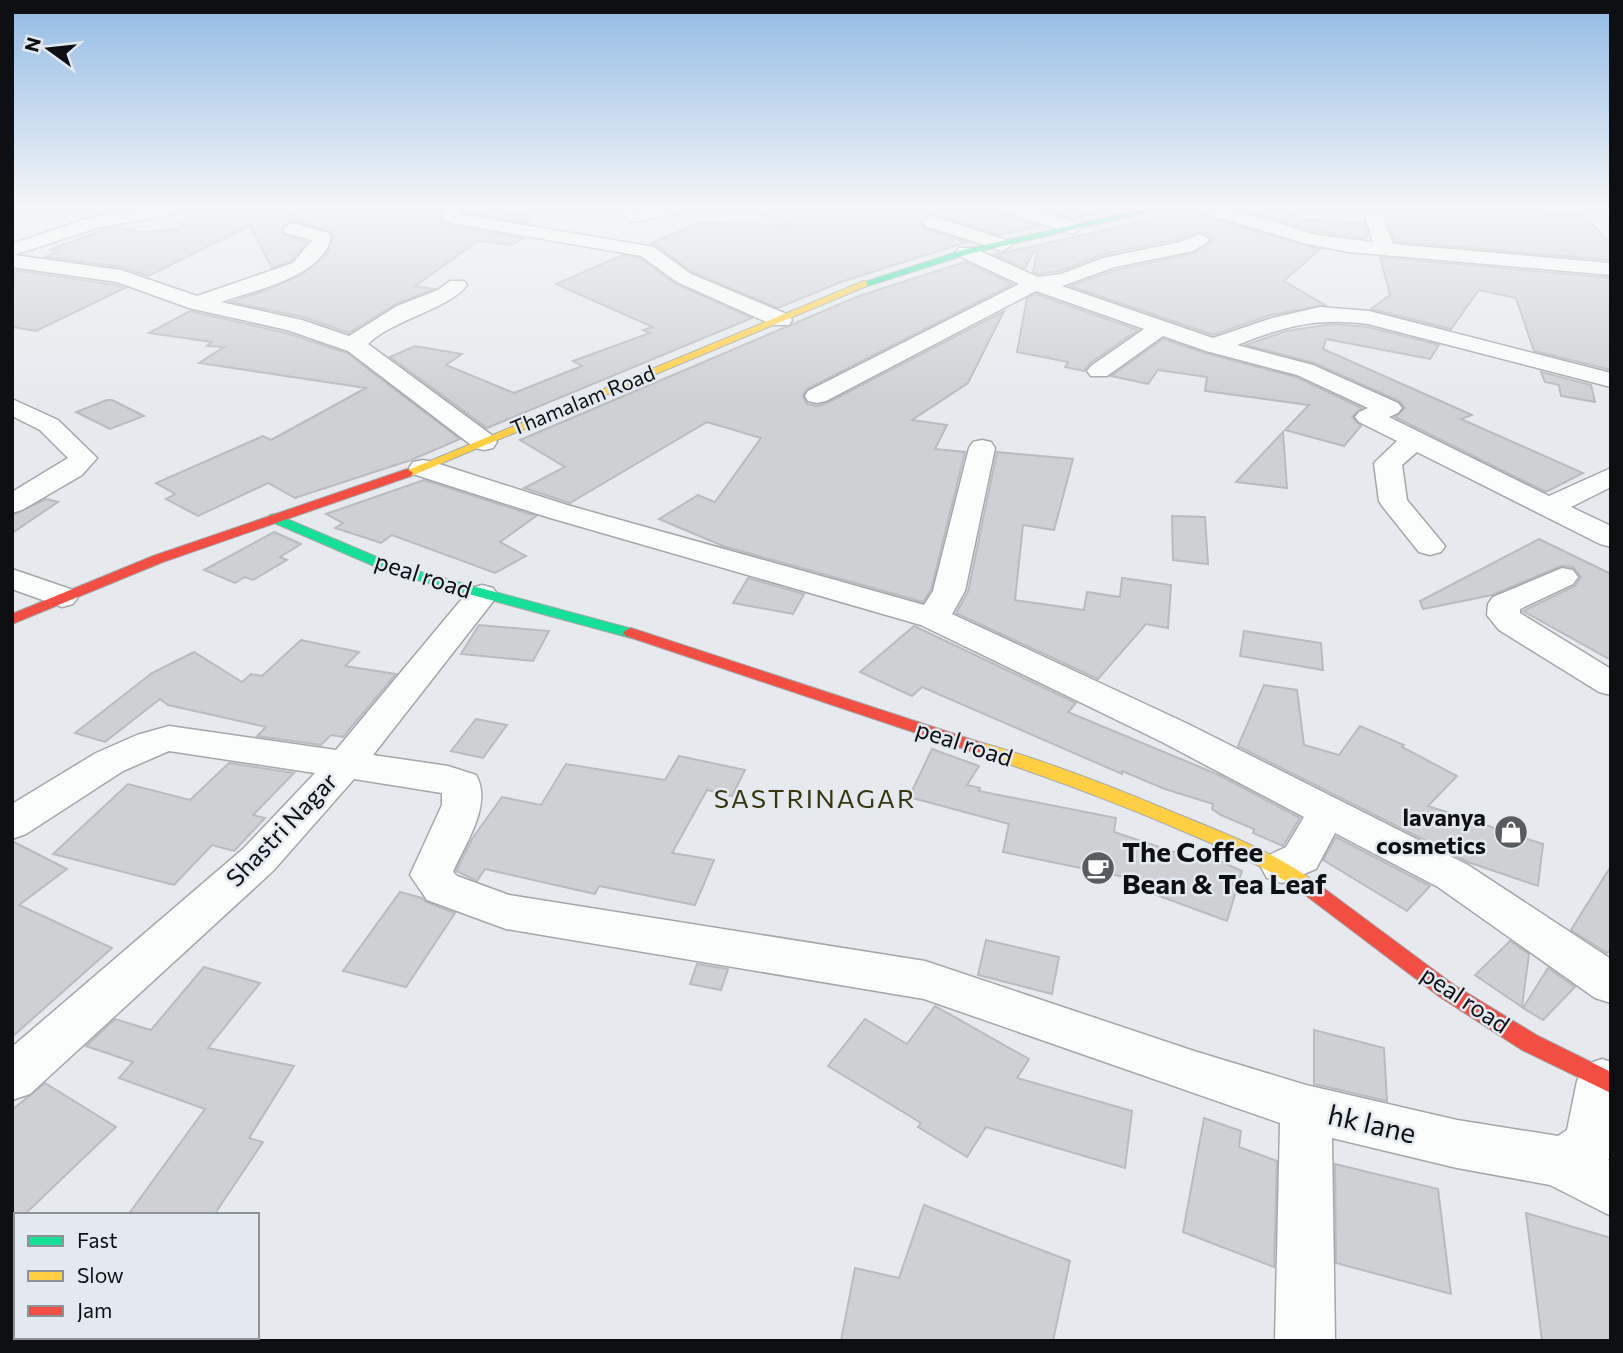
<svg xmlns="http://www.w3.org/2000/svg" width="1623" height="1353" viewBox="0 0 1623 1353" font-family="Commissioner,sans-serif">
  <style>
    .building { fill: #ced0d4; stroke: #b8bbbf; stroke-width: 2 }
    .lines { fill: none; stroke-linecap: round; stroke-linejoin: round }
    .street-casing { stroke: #a4a7aa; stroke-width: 3 }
    .fast-casing { stroke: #a4a7aa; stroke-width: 2 }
    .slow-casing { stroke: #a4a7aa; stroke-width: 2 }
    .jam-casing { stroke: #a4a7aa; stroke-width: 2 }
    .street { fill: #fbfcfc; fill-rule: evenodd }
    .fast { fill: #16e098; fill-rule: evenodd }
    .slow { fill: #ffcf43; fill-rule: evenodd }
    .jam { fill: #f24e42; fill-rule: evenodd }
    .labels { text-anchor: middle; stroke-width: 5; stroke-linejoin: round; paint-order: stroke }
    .far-street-label { font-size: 21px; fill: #0d0f12; stroke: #e3e9f1 }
    .street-label { font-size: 24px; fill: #0d0f12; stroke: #e3e9f1 }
    .poi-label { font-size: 24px; font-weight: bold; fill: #0d0f12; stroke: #e3e9f1; text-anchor: end }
    .neighbourhood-label { font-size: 26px; letter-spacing: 2px; fill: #3a360b; stroke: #e3e9f1 }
    .near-poi-label { font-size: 28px; font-weight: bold; fill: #0d0f12; stroke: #e3e9f1; text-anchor: start }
    .near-street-label { font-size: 28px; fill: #0d0f12; stroke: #e3e9f1 }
  </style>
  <rect width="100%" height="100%" fill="#e6eaee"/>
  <g class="building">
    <path d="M295,208H439L441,220L451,226L522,238L513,245L478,241L415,286L434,289L396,304L349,333L303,317L231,302L269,289L303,274L327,253L333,238L331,232L293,220L282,227L283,234L307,242L291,261L272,268L250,226L148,276L121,267L45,257L59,251L49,250L107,229L116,227L142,232L180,229L186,217L288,216Z"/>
    <path d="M463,208L525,213L529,223L463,212Z"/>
    <path d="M754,208H999L1003,214L1040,226L999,235L931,214L921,220L924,228L967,242L841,282L778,308L692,272L656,245L650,244L698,223L791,225L753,211Z"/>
    <path d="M1040,208H1120L1073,219Z"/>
    <path d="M1175,208H1196L1200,215L1320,249L1284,281L1325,305L1271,315L1213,335L1070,286L1116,270L1194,253L1212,241L1201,232L1179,239L1102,255L1060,271L1038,274L1033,272L1037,252L1034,251L1025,268L994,255L1163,217Z"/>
    <path d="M1237,208H1303L1291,218L1365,224L1368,236L1361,238L1318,232Z"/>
    <path d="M1385,208L1529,210L1585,214L1611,246V260L1395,242Z"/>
    <path d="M623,255L640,258L676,284L752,318L487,428L390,357L415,346L462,354L446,365L514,393L582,366L573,361L650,333L643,330L653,327L556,284Z"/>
    <path d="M1380,257L1611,278V370L1534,351L1516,298L1479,290L1451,329L1371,309L1390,295Z"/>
    <path d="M965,262L1013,284L807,389L803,395L807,404L818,406L827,403L1004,311L968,383L912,420L947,425L935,449L965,452L931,590L923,602L723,546L659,519L698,495L715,502L761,438L707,422L570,503L524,488L565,467L520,440L859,296Z"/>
    <path d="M14,270L116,285L125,288L36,331L12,327Z"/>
    <path d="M1036,294L1138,330L1089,364L1084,371L1065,367L1068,362L1017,352L1027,298Z"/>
    <path d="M190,311L286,333L347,353L460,439L411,460L295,498L268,483L198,516L166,499L175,494L156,483L263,436L271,440L366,388L199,363L224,347L207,346L212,342L149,333Z"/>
    <path d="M1332,324L1368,327L1439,345L1430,359L1326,339L1323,349L1472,415L1461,419L1583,473L1546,492L1395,417L1405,408L1399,401L1314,363L1246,345L1286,331Z"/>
    <path d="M1163,339L1205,353L1296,377L1362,408L1352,417L1361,426L1344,446L1285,430L1309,405L1205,391L1207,377L1158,370L1148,384L1111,376Z"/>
    <path d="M1541,372L1591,385L1595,402L1561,396L1559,385L1545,382Z"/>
    <path d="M107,400H112L144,416L110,429L76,412Z"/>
    <path d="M1283,432L1287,488L1236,482Z"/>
    <path d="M997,452L1073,459L1054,530L1023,525L1015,600L1084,610L1087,592L1120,597L1122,578L1171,585L1168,628L1146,624L1098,679L956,613L968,592Z"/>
    <path d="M424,480L536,516L500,542L526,556L495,573L392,535L381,543L335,528L343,523L326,514Z"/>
    <path d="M46,499L58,502L12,533V515Z"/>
    <path d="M1172,516L1205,517L1208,564L1173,560Z"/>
    <path d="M274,532L301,544L280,557L287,560L253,580L245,577L235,583L204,570Z"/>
    <path d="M1539,539L1611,574V660L1523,611L1575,586L1581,577L1573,567L1561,566L1492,595L1423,609L1420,601Z"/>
    <path d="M748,578L804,594L793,614L733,603Z"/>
    <path d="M479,625L549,631L533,661L461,654Z"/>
    <path d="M914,626L1076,703L1068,712L1219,775L1300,818L1283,846L1253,833L1254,829L1221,815L1212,809L1213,804L1165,789L1122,771V774L922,687L912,696L860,672Z"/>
    <path d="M1244,631L1321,643L1323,670L1240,656Z"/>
    <path d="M301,640L359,652L345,666L396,674L343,737L331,735L321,745L257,736L266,727L168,705L160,699L105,742L75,733L152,673L194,652L242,682L251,674L262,676Z"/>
    <path d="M1264,685L1297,690L1304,745L1339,755L1360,726L1404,745L1402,747L1457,776L1428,806L1543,844L1538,886L1468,862L1238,746Z"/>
    <path d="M476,719L507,725L483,758L451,751Z"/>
    <path d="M932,749L979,766L967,785L980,788L979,791L1116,818L1114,832L1198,860L1202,853L1242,871L1227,921L1140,889L1144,881L1003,852L1009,824L909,797Z"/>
    <path d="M679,756L745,770L732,796L707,790L672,853L714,860L695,905L599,886L595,894L485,869L477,881L456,871L472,839L502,797L541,805L566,764L665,780Z"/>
    <path d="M229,763L294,773L253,815L265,818L234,851L212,845L174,885L53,854L128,784L190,800Z"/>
    <path d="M1336,837L1430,886L1407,911L1323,860Z"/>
    <path d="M12,841L67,869L19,905L112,948L12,1037Z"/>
    <path d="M1611,866V950L1607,953L1571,930Z"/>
    <path d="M400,892L422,898L426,902L455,913L406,987L343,971Z"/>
    <path d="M986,940L1059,957L1052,994L978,975Z"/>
    <path d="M1510,941L1529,954L1522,1007L1475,975Z"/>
    <path d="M697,964L728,969L721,990L690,984Z"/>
    <path d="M204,967L260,983L208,1048L294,1066L249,1138L263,1142L214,1215H128L205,1109L119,1078L133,1062L86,1046L115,1019L151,1030Z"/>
    <path d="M1548,968L1575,987L1543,1020L1523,1008Z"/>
    <path d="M935,1006L1029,1059L1017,1078L1132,1111L1125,1168L986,1127L967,1157L918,1127L921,1123L828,1066L865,1019L907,1044Z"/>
    <path d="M1314,1030L1384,1048L1387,1101L1314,1084Z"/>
    <path d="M45,1083L116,1127L24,1215H16V1223L12,1226V1110Z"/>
    <path d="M1204,1118L1241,1131L1239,1147L1277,1161L1274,1267L1183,1232Z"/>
    <path d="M1335,1164L1438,1189L1451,1294L1336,1263Z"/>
    <path d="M924,1205L1070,1261L1053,1341H841L855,1268L899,1278Z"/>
    <path d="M1526,1213L1611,1238V1341H1542Z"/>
  </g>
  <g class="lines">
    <g class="street-casing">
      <g id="street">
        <path d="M145,208H187L178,213L97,228L14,255L121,270L197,296L293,263L312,240L285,233L283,229L292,223L329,233L331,237C323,277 255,290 221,302L302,320L349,336L397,306L438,290L450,281H464L467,285C451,308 392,320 368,344L493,436L497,442L493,448L484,450L475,448L348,351L287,330L189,308L117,282L12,267V244L86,219Z"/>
        <path d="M442,208H460V214L654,247L691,274L789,315L792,320L789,325H773L677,282L641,256L451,223L442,218Z"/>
        <path d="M609,208H631L635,211L690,208L681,213L632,222Z"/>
        <path d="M1001,208H1030L1080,224L1082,228L1073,234L1004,212Z"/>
        <path d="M1198,208H1227L1317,235L1373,242L1365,216L1374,211L1383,216L1393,244L1611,263V275L1349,252L1307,244L1201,212Z"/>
        <path d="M932,216L1009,241L1012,245L1002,251L926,226L923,222L926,218Z"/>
        <path d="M1200,234L1210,240L1193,251L1115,267L1062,286L1213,338L1272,318L1320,307L1369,311L1611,373V387L1368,324C1316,317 1285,326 1237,345L1313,365L1398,403L1402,408L1398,413L1389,417L1549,496L1611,468V487L1571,507L1611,526V547L1600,544L1417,452L1402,465L1407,500L1445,546L1441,552L1430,555L1419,552L1383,507L1379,501L1374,463L1397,441L1359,422L1355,417L1359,412L1368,408L1297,375L1206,351L1163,336L1107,376H1091L1087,371L1091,366L1144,329L1036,291L826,401L817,403L808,401L805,396L808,391L1019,284L959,256L956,252L959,248H973L1038,277L1061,274L1103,258L1180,242Z"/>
        <path d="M12,399L58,420L97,458L82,475L22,510L12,513V492L68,458L40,430L12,416Z"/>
        <path d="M982,440L991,442L995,448L965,591L952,614L1188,724L1468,865L1611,959V1003L1595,998L1438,887L1335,833L1316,869L1282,883L1267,878L1261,867L1267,856L1286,847L1304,817L1162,742L921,625L547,517L413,474L409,468L413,462L423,460L433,462L567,505L924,605L933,591L969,448L973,442Z"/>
        <path d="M1562,568L1573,570L1578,577L1573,584L1520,609V613L1611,669V695L1599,692L1499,630L1487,615L1488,604L1493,597Z"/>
        <path d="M12,569L73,590L78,597L73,604L62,607L12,589Z"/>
        <path d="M482,585L493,588L498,595L373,755L448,766L476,775C493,804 465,844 453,872L457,876L509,895L925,961L1194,1051L1306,1085L1457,1120L1558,1136L1567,1130L1577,1081L1584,1065L1602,1059L1611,1062V1156L1608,1160L1611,1161V1216L1550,1185L1457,1168L1332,1138L1335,1341H1275L1280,1123L924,999L506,929L427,900L410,875L442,805V793L354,779L273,871L30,1094L12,1100V1047L243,849L315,773L169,751L123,771L26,834L12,839V804L96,753L137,735L169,726L336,750L471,588Z"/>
      </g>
    </g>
    <g class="fast-casing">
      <g id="fast">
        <path d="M1150,208H1166L968,254L864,287L859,284L963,250Z"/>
        <path d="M275,514L398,566L636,630L639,633L631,638L388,572L270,521V515Z"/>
      </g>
    </g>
    <g class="slow-casing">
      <g id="slow">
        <path d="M864,281L867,282V286L411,476L407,477L401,473Z"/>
        <path d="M979,742C1044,760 1108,785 1170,811C1219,831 1270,850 1314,881L1317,886L1314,891L1307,893L1300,891C1265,866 1225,849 1185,832C1116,802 1045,776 973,752L971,748Z"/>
      </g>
    </g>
    <g class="jam-casing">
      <g id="jam">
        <path d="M407,469L413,473L411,476L163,562L12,624V614L153,556Z"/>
        <path d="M631,628L985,744L987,748L985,752H973L626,636L623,633L626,630Z"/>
        <path d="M1307,879L1314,881L1454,985L1538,1036L1611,1072V1093L1522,1050L1440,997L1300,891L1297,886L1300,881Z"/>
      </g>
    </g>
    <use href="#street" class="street"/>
    <use href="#fast" class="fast"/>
    <use href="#slow" class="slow"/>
    <use href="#jam" class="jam"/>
  </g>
  <linearGradient id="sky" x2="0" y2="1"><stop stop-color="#92bae4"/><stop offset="0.52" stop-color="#f4f6f7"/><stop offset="1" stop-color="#f4f6f7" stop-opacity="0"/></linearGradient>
  <rect width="1623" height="398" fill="url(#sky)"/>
  <defs>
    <g id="shop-disc" transform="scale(1.75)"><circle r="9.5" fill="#595c5f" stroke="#e3e9f1"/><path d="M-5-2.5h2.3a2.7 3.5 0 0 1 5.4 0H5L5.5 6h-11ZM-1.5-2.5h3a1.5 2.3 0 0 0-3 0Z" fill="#fff"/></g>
    <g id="cafe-disc" transform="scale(1.75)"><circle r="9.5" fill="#595c5f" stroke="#e3e9f1"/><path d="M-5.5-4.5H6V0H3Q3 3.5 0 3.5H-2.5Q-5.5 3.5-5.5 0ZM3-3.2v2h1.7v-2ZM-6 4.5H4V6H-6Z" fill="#fff"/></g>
  </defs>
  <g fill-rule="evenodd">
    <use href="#shop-disc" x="1511" y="832"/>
    <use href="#cafe-disc" x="1098" y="868"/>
  </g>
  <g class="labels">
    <g class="far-street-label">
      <text transform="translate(583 401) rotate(-22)" y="7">Thamalam Road</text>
    </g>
    <g class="street-label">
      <text transform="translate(423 576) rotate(18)" y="8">peal road</text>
      <text transform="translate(964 744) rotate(18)" y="8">peal road</text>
      <text transform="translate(282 830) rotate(-46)" y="8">Shastri Nagar</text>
      <text transform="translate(1465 1000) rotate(34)" y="8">peal road</text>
    </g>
    <g class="poi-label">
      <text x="1486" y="826">lavanya<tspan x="1486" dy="28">cosmetics</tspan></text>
    </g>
    <g class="neighbourhood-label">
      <text x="815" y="808">SASTRINAGAR</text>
    </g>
    <g class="near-poi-label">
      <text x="1122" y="862">The Coffee<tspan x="1122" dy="32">Bean &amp; Tea Leaf</tspan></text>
    </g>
    <g class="near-street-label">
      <text transform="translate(1372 1124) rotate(13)" y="10">hk lane</text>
    </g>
  </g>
  <rect width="1623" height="1353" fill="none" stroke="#0d0f12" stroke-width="28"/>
  <rect x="14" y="1213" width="245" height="126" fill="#e3e9f1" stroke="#8d9298" stroke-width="2"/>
  <rect x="28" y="1236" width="35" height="10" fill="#16e098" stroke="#8d9298" stroke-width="2"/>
  <text x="77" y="1248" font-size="21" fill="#0d0f12">Fast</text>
  <rect x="28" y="1271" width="35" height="10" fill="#ffcf43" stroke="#8d9298" stroke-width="2"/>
  <text x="77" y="1283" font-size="21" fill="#0d0f12">Slow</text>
  <rect x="28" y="1306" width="35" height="10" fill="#f24e42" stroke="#8d9298" stroke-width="2"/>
  <text x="77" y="1318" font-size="21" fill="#0d0f12">Jam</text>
  <g transform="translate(49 49) rotate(285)" stroke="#e3e9f1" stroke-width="5" paint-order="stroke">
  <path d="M0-5L12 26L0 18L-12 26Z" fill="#0d0f12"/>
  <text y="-10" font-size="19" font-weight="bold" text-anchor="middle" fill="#0d0f12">N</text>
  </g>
</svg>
